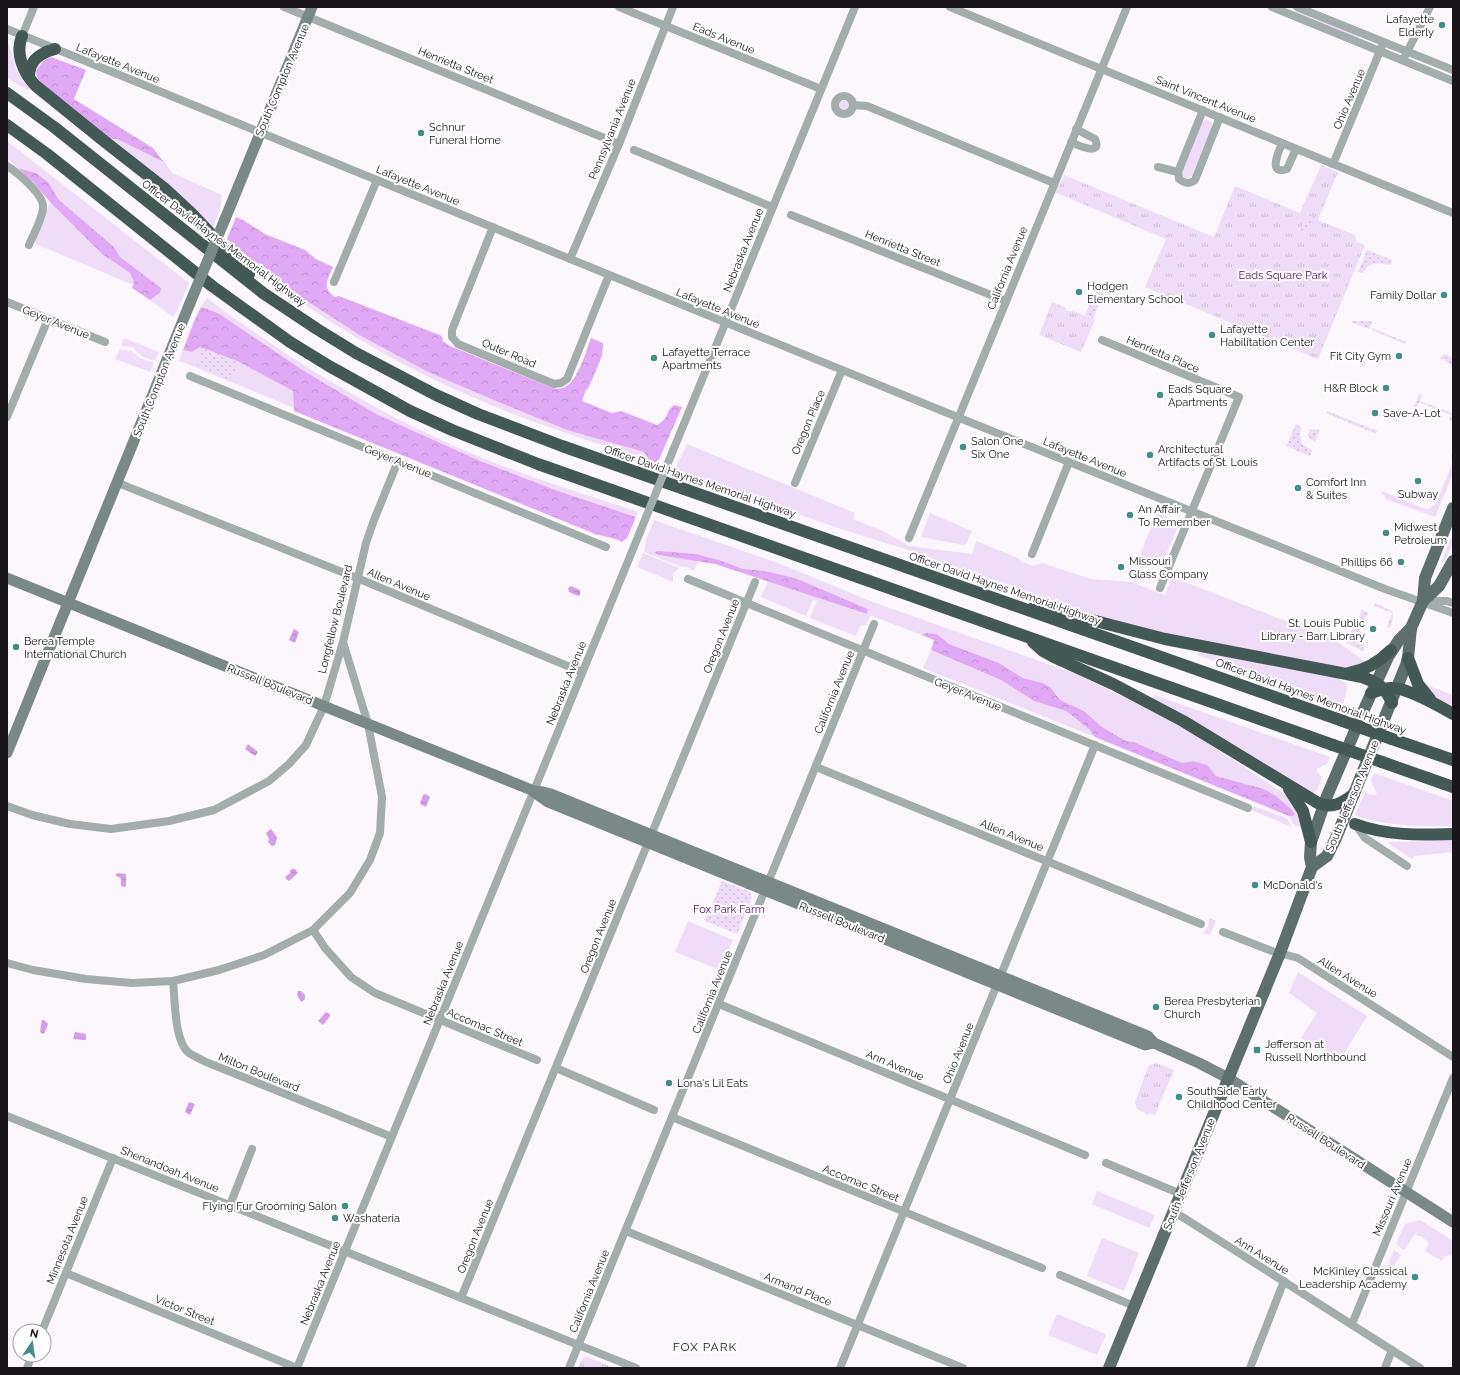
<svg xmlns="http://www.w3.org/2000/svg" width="1460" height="1375" viewBox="0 0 1460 1375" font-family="Raleway,sans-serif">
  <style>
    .grass { fill: #efdcf6 }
    .forest { fill: url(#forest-crowns) }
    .park { fill: url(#park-tufts) }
    .garden { fill: url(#garden-dots) }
    .water { fill: url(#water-ripples) }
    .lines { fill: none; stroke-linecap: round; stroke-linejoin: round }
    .street { stroke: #a3adac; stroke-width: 8 }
    .secondary { stroke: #7a8887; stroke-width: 11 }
    .primary { stroke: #5d6e6d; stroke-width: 12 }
    .highway { stroke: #445856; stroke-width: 12 }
    .street-bridge { stroke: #a3adac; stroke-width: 8 }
    .secondary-bridge { stroke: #7a8887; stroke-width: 11 }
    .highway-bridge { stroke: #445856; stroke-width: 12 }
    .poi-dot { fill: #458c89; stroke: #fff; stroke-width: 1.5 }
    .labels { text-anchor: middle; stroke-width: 4; stroke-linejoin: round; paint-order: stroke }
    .poi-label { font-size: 11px; fill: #19151a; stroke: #fff; text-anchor: start }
    .street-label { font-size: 11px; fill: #19151a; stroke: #fff }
    .park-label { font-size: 11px; fill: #510666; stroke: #fff }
    .neighbourhood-label { font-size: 12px; letter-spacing: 1px; fill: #19151a; stroke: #fff }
  </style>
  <defs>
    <pattern id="forest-crowns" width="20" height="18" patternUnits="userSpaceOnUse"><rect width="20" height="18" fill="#e1a8f6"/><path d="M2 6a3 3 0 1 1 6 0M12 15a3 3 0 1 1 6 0" fill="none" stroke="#c090d2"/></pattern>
    <pattern id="park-tufts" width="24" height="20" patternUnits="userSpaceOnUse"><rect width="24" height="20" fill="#efdcf6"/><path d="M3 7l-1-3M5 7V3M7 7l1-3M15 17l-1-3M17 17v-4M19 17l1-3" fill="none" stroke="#ccbcd2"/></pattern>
    <pattern id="garden-dots" width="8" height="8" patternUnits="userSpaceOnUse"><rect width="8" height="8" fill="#efdcf6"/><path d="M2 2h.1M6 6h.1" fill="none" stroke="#ccbcd2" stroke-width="1.8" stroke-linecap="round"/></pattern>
    <pattern id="water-ripples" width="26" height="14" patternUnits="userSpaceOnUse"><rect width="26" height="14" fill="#d69deb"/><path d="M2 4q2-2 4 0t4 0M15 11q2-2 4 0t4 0" fill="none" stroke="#b786c9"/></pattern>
  </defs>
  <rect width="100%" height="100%" fill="#fbf7fd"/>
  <g class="grass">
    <path d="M1296,10L1360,36L1358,39L1295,13Z"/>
    <path d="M7,41C16,59 12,73 30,88L29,90H27L7,78Z"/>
    <circle cx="844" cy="106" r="5.5"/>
    <path d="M1206,120L1212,122V127L1192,176L1186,179L1182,176V171L1202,121Z"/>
    <path d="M106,138L117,139L164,162L172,173L222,195L220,209L212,229Z"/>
    <path d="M7,141L189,283L179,307L173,317L150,300L160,293V288L120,257L114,247L59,200L48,182L36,173L18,168L7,158Z"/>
    <path d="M50,202L102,254L130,273L134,282L133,285L36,244L35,241Z"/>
    <path d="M254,262L261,264L296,294L361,336L428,372L503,404L567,430L644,452L650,461C599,444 548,428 498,408C432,381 367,347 308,307C289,294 271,278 254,262Z"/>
    <path d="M207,298C280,353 357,401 439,439C503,469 571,490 638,512L636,517L555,490L478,460L376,414L301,369L218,313L201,307Z"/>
    <path d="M124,338L159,352L155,361L143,357L132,347L121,346Z"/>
    <path d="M199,347L203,348L197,365L231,381L239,362L293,391L294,408L202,370L196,367L179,361L183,350L192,352Z"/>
    <path d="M120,349L131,351L140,358L154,363L150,372L115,359Z"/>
    <path d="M687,444L855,513L853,519L885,532L909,546L972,554L976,541L1018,558L1022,562L1033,566L1042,563L1091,579L1131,582L1165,595L1172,577L1335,640L1366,662L1351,669L1199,643L1112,621L911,551L835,527L674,471Z"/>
    <path d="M1453,450V474L1435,517L1386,499L1384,495L1381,494L1382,491L1425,509H1428L1436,504L1452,464L1451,456Z"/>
    <path d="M930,513L972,531L966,544L963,545L921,537Z"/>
    <path d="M1157,513L1180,522L1161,566L1139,557Z"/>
    <path d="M654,520L783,565L873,602L1076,674L1132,701L1189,731L1285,794L1297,806L1301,826L1300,827L1294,825L1289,816H1293L1276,796L1264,789L1216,776L1207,765L1193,761L1182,763L1134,742L1126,741L1102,727L1084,711L1060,700L1050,687L1043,683L1023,678L999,663L949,644L937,634L927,633L922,635L872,616L870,617L865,626L861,625L856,636L810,618L817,601L813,600L806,616L761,597L768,581L867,614L868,609L795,578L765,571L743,569L722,561L696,554L659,555L698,561L694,571L686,567L679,566L644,552L646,540Z"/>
    <path d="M1453,533V544L1444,563L1441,562Z"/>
    <path d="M643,553L679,568L673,574V582L637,567Z"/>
    <path d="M931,650L1001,680L1034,701L1066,711L1089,729L1095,737L923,668Z"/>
    <path d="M1199,651L1332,675L1347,684L1346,695L1342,706L1197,655Z"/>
    <path d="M1421,680L1429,686L1453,695V709L1429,693Z"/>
    <path d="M1154,695L1330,757L1327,764L1316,769L1322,778L1317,790L1312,795L1152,699Z"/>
    <path d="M1374,773L1453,801V826C1419,826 1387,827 1355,815L1365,792L1371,795H1377L1371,780Z"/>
    <path d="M1253,806L1287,818L1291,826L1294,828L1251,810Z"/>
    <path d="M1453,840V852L1414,856L1412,859L1388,843L1389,842Z"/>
    <path d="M1209,918L1219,922L1216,921L1210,935L1203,933L1209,925Z"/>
    <path d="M688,921L733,940L720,970L675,952Z"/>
    <path d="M1298,972L1367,1016L1339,1062L1301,1038L1317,1013L1289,993Z"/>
    <path d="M1097,1191L1155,1215L1149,1228L1092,1204Z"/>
    <path d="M1420,1220L1453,1241V1257L1449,1255L1448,1256H1445L1442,1261L1425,1251L1429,1243L1421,1236H1418L1415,1234L1404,1250L1396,1244L1405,1224Z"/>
    <path d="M1102,1238L1139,1253L1124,1291L1087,1276Z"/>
    <path d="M1394,1250L1401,1255L1376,1293Z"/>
    <path d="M1057,1314L1106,1334L1097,1355L1048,1335Z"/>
  </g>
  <g class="forest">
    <path d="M51,57L86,70L74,99L153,148L164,162L117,139L106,138L42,84L37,77L36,71L43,61Z"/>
    <path d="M18,168L36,173L48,182L59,200L114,247L120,257L161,288L160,293L150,300L132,288L134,282L130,273L102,254L50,202L34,183Z"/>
    <path d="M236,217L243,220L265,234L305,250L316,259L333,267C328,279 321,287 335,297L339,296L442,336L443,341L450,346L553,388C557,389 561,389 565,387C578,381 586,351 591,338L603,343L602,356L589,387L586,390L582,401L612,413L621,411L657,425C670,418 665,411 674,405L682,407L657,464L650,461L644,452L567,430L503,404L428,372L361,336L296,294L261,264L254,262L227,239Z"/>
    <path d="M201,307L218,313L301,369L376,414L478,460L555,490L636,517L627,538L622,542C613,537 605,537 595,534L294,411L293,391L239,362L200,347L192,352L183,350L195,319Z"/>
    <path d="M657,551L696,554L722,561L743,569L765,571L795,578L868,609L867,614L715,564L659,555L655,553Z"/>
    <path d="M926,633L937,634L949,644L999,663L1023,678L1043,683L1050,687L1060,700L1084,711L1102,727L1126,741L1134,742L1182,763L1193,761L1207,765L1216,776L1264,789L1276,796L1291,809L1295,814L1293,816H1289L1095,737L1089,729L1066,711L1034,701L1001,680L931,650L934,640L922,635Z"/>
  </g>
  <g class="park">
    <path d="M1321,165L1338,172L1318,220L1355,235L1357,242L1365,245L1318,359L1145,287L1166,239L1054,192L1062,181L1064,175L1214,237L1235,186L1300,213Z"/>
    <path d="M1052,302L1066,308L1065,310L1071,312L1072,310L1095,320L1081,352L1039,335Z"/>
    <path d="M1156,1063L1174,1070L1155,1115L1149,1113L1148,1115L1137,1109L1135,1102L1148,1067L1150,1065Z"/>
    <path d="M585,1357H587L615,1368H578L582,1359Z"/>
  </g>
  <g class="garden">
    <path d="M1309,216L1314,217L1311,225L1308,229L1300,231V229Z"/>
    <path d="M1367,250L1392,260L1390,265C1378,263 1369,261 1363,273L1358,272Z"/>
    <path d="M1096,291L1103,293L1093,319L1085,315Z"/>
    <path d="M1353,321H1370L1372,323L1369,329L1351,322Z"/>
    <path d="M1372,328L1406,342L1405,344L1372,330Z"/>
    <path d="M203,348L239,362L231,381L196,365Z"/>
    <path d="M1445,354L1453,358V366L1449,365L1450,363L1439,358Z"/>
    <path d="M1419,394L1422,395L1420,401L1452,413L1453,411L1452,421H1449L1451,415L1419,402L1416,409L1414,407Z"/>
    <path d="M1327,411L1377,431L1376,434L1326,413Z"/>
    <path d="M1296,424L1301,427L1300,435L1302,444L1312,450L1310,456L1286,446Z"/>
    <path d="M1311,429L1320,430L1315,442L1308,437V434Z"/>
    <path d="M1375,603L1392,611C1394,616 1392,623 1390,628L1387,627L1392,613L1374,606Z"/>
    <path d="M1362,610L1368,612L1363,624L1357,622Z"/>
    <path d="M1355,623L1362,626L1359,634L1362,635L1359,643L1365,646L1363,651L1346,643Z"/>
    <path d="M722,881L750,892L752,897L737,934L705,921Z"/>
  </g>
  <g class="water">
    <path d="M571,586L580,590V595L578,596L569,592L568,588Z"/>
    <path d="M294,629L299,632L295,643L289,640Z"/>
    <path d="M248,744L258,752L255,756L245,749Z"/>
    <path d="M426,794L430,797L426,807L420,804L423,795Z"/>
    <path d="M271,829L272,830L277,838L275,845L272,846L268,842L269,839L266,833Z"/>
    <path d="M291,869H295L298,873L289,881L286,879L285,877L290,873Z"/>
    <path d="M118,873L126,874V886L125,887L121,886V878L116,876V874Z"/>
    <path d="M298,991H301L305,995V999L303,1001L301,1002L297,995Z"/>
    <path d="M326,1012L330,1014V1016L323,1025L318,1021Z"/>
    <path d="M42,1020H44L48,1024L45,1032L43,1034L40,1032Z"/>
    <path d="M75,1032L86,1034V1040L73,1039Z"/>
    <path d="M189,1102L195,1104L190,1115L185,1112Z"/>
  </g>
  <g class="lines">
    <g class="street">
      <path d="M284,7L619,144"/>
      <path d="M619,7L821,89"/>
      <path d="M950,7L1453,213"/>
      <path d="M1272,7L1453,81"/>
      <path d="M1297,7L1453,70"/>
      <path d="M7,29L967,421L1385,589L1453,613"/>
      <path d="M22,36L34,7"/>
      <path d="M1405,56L1430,7"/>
      <circle cx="844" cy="105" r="9"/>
      <path d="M853,105L867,106L1054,183"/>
      <path d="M1203,110L1178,172L1179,179C1184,183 1189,185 1195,180L1220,117"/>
      <path d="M1071,142C1077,145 1103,157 1095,139L1076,129"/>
      <path d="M1282,143C1279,151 1267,176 1287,169L1296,149"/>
      <path d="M634,150L772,207"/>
      <path d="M1333,164L1382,46"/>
      <path d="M7,166C17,172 44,195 43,207C43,218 33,235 29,245"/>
      <path d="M1158,167L1178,172"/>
      <path d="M791,215L1006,301"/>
      <path d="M493,227L452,330V337L458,344L554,384L561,383L567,379L609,275"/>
      <path d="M570,259L619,144L673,7"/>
      <path d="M334,282L377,180"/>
      <path d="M7,302L105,342"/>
      <path d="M1102,340L1239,397L1160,588"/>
      <path d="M190,376L606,547"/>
      <path d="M7,417L48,319"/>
      <path d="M672,453L855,7"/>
      <path d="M118,483L357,578L582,672"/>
      <path d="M795,483L842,370"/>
      <path d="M909,538L1127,7"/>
      <path d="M1032,554L1069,462"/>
      <path d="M688,579L1248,808"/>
      <path d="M1426,601H1447L1453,603"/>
      <path d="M816,767L1201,924"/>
      <path d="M7,806L32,815L70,824L111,829L169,821L214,810L269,781L289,764L306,745L324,706L343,642L366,543L374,520L398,461"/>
      <path d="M1355,824L1365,838L1407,866"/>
      <path d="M313,930L325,948L351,977L375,993L537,1060"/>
      <path d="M1223,932L1272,951L1298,958L1453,1057"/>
      <path d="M7,963L33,970L86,979L132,983L173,981L219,970L264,955L313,930L350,893L370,860L380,833L382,797L368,724L343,642"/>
      <path d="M173,981C175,999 174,1041 189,1053C194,1056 200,1059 206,1062L392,1137"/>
      <path d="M719,1004L1085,1155"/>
      <path d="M556,1068L654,1110"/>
      <path d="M7,1116L636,1368"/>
      <path d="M672,1117L1042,1268"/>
      <path d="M1106,1163L1181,1194"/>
      <path d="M230,1205L252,1149"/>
      <path d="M1173,1211L1420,1368"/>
      <path d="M626,1231L963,1368"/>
      <path d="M66,1273L297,1368"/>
      <path d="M1060,1275L1134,1306"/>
      <path d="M461,1298L755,582"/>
      <path d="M1352,1324L1453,1078"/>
      <path d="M42,1331L113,1158"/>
      <path d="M27,1368L32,1355"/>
      <path d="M297,1368L640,532"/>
      <path d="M569,1368L874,624"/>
      <path d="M840,1368L1095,745"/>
      <path d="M1250,1368L1284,1281"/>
      <path d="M1385,1368L1392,1350"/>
    </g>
    <g class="secondary">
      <path d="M225,219L312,7"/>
      <path d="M7,578L534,791L543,792L551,794L1148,1036L1154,1043L1199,1063L1228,1078L1453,1222"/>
      <path d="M7,753L190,303"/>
      <path d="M534,792L548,802L1145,1045L1154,1043"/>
    </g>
    <g class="primary">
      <path d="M1423,601L1439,586L1453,561"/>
      <path d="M1312,867L1327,856L1336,838L1406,665L1408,658L1411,628"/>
      <path d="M1109,1368L1280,953L1312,867L1310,857L1311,842L1327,796L1366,705L1388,657L1399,640L1411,628L1423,601L1425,578L1453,508"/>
    </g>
    <g class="highway">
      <path d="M22,36C15,53 23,73 36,86L104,141L164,188L191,213L249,274"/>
      <path d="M29,77C29,60 40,53 55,49"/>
      <path d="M7,93L54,127L263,293L317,329L356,353L436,395L478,414L562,446L1343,721"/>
      <path d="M7,125L47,154L212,286L290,342L329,366L410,411L452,430L538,464L1333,745"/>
      <path d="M1034,607L1049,609L1165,639L1362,677C1377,682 1386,688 1392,703"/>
      <path d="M1033,642L1043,651L1054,657L1113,684L1183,721L1318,803C1333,809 1342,803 1354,794"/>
      <path d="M1408,658L1418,684L1430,699"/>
      <path d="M1349,673C1366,670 1379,662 1391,650"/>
      <path d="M1371,693C1377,691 1385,688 1392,688C1408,688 1439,706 1453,714"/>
      <path d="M1392,739L1453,760"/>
      <path d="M1382,762L1453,787"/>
      <path d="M1289,789L1303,811L1311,842"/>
      <path d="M1355,824C1387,836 1420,835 1453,834"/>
    </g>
    <path class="street-bridge" d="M640,532L672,453"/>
    <path class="secondary-bridge" d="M190,303L225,219"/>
    <g class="highway-bridge">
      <path d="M1343,721L1392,739"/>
      <path d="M1333,745L1382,762"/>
    </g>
  </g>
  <g class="poi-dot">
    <circle cx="1442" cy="25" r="4"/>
    <circle cx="421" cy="133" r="4"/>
    <circle cx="1079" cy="292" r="4"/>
    <circle cx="1444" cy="295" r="4"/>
    <circle cx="1212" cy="335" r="4"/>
    <circle cx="1399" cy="356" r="4"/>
    <circle cx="654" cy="358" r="4"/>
    <circle cx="1386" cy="388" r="4"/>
    <circle cx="1160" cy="395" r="4"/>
    <circle cx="1375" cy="413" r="4"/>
    <circle cx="963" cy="447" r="4"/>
    <circle cx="1150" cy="455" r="4"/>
    <circle cx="1418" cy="481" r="4"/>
    <circle cx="1298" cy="488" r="4"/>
    <circle cx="1130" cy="515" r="4"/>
    <circle cx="1386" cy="533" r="4"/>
    <circle cx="1401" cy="562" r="4"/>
    <circle cx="1121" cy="567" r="4"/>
    <circle cx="1373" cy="629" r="4"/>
    <circle cx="16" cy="647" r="4"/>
    <circle cx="1255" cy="885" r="4"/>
    <circle cx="1156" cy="1007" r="4"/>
    <rect x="1253" y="1046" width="8" height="8" rx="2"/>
    <circle cx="669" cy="1083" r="4"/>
    <circle cx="1179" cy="1097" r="4"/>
    <circle cx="345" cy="1206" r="4"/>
    <circle cx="335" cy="1218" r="4"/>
    <circle cx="1415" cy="1277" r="4"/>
  </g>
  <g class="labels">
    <g class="poi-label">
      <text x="1434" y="23" text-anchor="end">Lafayette<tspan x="1434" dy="13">Elderly</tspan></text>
      <text x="429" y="131">Schnur<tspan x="429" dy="13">Funeral Home</tspan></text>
      <text x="1087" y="290">Hodgen<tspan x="1087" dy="13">Elementary School</tspan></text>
      <text x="1436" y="299" text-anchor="end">Family Dollar</text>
      <text x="1220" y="333">Lafayette<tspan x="1220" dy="13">Habilitation Center</tspan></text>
      <text x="662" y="356">Lafayette Terrace<tspan x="662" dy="13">Apartments</tspan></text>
      <text x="1391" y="360" text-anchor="end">Fit City Gym</text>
      <text x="1378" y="392" text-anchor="end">H&amp;R Block</text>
      <text x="1168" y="393">Eads Square<tspan x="1168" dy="13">Apartments</tspan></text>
      <text x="1383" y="417">Save-A-Lot</text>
      <text x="971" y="445">Salon One<tspan x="971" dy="13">Six One</tspan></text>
      <text x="1158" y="453">Architectural<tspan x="1158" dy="13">Artifacts of St. Louis</tspan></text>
      <text x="1306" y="486">Comfort Inn<tspan x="1306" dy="13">&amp; Suites</tspan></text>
      <text x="1418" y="498" text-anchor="middle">Subway</text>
      <text x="1138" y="513">An Affair<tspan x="1138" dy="13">To Remember</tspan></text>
      <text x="1394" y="531">Midwest<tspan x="1394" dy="13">Petroleum</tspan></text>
      <text x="1129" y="565">Missouri<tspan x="1129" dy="13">Glass Company</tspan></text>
      <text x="1393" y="566" text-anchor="end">Phillips 66</text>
      <text x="1365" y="627" text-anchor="end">St. Louis Public<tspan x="1365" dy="13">Library - Barr Library</tspan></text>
      <text x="24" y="645">Berea Temple<tspan x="24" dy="13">International Church</tspan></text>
      <text x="1263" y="889">McDonald's</text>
      <text x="1164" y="1005">Berea Presbyterian<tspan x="1164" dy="13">Church</tspan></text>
      <text x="1265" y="1048">Jefferson at<tspan x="1265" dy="13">Russell Northbound</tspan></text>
      <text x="677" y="1087">Lona's Lil Eats</text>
      <text x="1187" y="1095">SouthSide Early<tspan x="1187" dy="13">Childhood Center</tspan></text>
      <text x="337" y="1210" text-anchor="end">Flying Fur Grooming Salon</text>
      <text x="343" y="1222">Washateria</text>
      <text x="1407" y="1275" text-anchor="end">McKinley Classical<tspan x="1407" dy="13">Leadership Academy</tspan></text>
    </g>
    <g class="street-label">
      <text transform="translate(724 38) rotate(22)" y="4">Eads Avenue</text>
      <text transform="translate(118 63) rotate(22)" y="4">Lafayette Avenue</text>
      <text transform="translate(456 65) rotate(22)" y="4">Henrietta Street</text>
      <text transform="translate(282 80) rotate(-67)" y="4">South Compton Avenue</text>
      <text transform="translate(1206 99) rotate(22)" y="4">Saint Vincent Avenue</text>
      <text transform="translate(1349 99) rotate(-67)" y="4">Ohio Avenue</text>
      <text transform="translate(612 129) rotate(-68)" y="4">Pennsylvania Avenue</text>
      <text transform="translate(418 185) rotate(22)" y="4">Lafayette Avenue</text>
      <text transform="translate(224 243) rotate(37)" y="4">Officer David Haynes Memorial Highway</text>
      <text transform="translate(903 248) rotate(22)" y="4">Henrietta Street</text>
      <text transform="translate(743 250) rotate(-68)" y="4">Nebraska Avenue</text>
      <text transform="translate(1007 268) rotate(-68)" y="4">California Avenue</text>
      <text transform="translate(718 308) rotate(22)" y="4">Lafayette Avenue</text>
      <text transform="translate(56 322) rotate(22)" y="4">Geyer Avenue</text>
      <text transform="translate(509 353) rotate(23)" y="4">Outer Road</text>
      <text transform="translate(1163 354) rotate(23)" y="4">Henrietta Place</text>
      <text transform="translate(159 380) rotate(-68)" y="4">South Compton Avenue</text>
      <text transform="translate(808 422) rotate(-67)" y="4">Oregon Place</text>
      <text transform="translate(1085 457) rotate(22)" y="4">Lafayette Avenue</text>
      <text transform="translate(398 461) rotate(22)" y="4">Geyer Avenue</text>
      <text transform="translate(700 481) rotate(19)" y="4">Officer David Haynes Memorial Highway</text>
      <text transform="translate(399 584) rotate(23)" y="4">Allen Avenue</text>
      <text transform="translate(1005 588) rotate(19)" y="4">Officer David Haynes Memorial Highway</text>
      <text transform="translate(335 619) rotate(-76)" y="4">Longfellow Boulevard</text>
      <text transform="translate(721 636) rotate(-68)" y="4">Oregon Avenue</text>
      <text transform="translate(566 683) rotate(-68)" y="4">Nebraska Avenue</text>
      <text transform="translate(270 684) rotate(22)" y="4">Russell Boulevard</text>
      <text transform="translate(834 692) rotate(-68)" y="4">California Avenue</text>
      <text transform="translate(968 694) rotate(22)" y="4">Geyer Avenue</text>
      <text transform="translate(1311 696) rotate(20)" y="4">Officer David Haynes Memorial Highway</text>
      <text transform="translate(1352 796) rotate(-67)" y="4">South Jefferson Avenue</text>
      <text transform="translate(1012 835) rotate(22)" y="4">Allen Avenue</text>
      <text transform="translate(842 922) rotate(22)" y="4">Russell Boulevard</text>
      <text transform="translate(598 936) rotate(-68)" y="4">Oregon Avenue</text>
      <text transform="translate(1348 977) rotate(32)" y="4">Allen Avenue</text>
      <text transform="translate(443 983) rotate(-68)" y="4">Nebraska Avenue</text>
      <text transform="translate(712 992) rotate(-68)" y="4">California Avenue</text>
      <text transform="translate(485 1027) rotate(23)" y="4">Accomac Street</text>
      <text transform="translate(958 1053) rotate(-68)" y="4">Ohio Avenue</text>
      <text transform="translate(895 1065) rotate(23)" y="4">Ann Avenue</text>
      <text transform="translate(259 1072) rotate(22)" y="4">Milton Boulevard</text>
      <text transform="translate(1326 1141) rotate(33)" y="4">Russell Boulevard</text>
      <text transform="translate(170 1169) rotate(22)" y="4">Shenandoah Avenue</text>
      <text transform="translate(1189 1174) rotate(-68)" y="4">South Jefferson Avenue</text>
      <text transform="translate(861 1183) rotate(22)" y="4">Accomac Street</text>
      <text transform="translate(1392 1197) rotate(-67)" y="4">Missouri Avenue</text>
      <text transform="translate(475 1236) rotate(-68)" y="4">Oregon Avenue</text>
      <text transform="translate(67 1240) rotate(-68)" y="4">Minnesota Avenue</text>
      <text transform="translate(1262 1255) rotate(32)" y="4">Ann Avenue</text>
      <text transform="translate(320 1283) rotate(-68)" y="4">Nebraska Avenue</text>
      <text transform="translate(798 1289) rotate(22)" y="4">Armand Place</text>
      <text transform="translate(589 1291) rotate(-68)" y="4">California Avenue</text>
      <text transform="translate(185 1310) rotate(22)" y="4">Victor Street</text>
    </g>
    <g class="park-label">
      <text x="1283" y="279">Eads Square Park</text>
      <text x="729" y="913">Fox Park Farm</text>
    </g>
    <g class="neighbourhood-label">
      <text x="705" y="1351">FOX PARK</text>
    </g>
  </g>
  <rect width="1460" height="1375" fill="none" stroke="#19151a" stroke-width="16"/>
  <g transform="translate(32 1343) rotate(13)"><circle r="19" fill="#ffffff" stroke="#a3a1a3"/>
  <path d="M0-3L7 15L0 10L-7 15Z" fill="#458c89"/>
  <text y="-6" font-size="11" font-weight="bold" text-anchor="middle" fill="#19151a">N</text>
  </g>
</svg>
